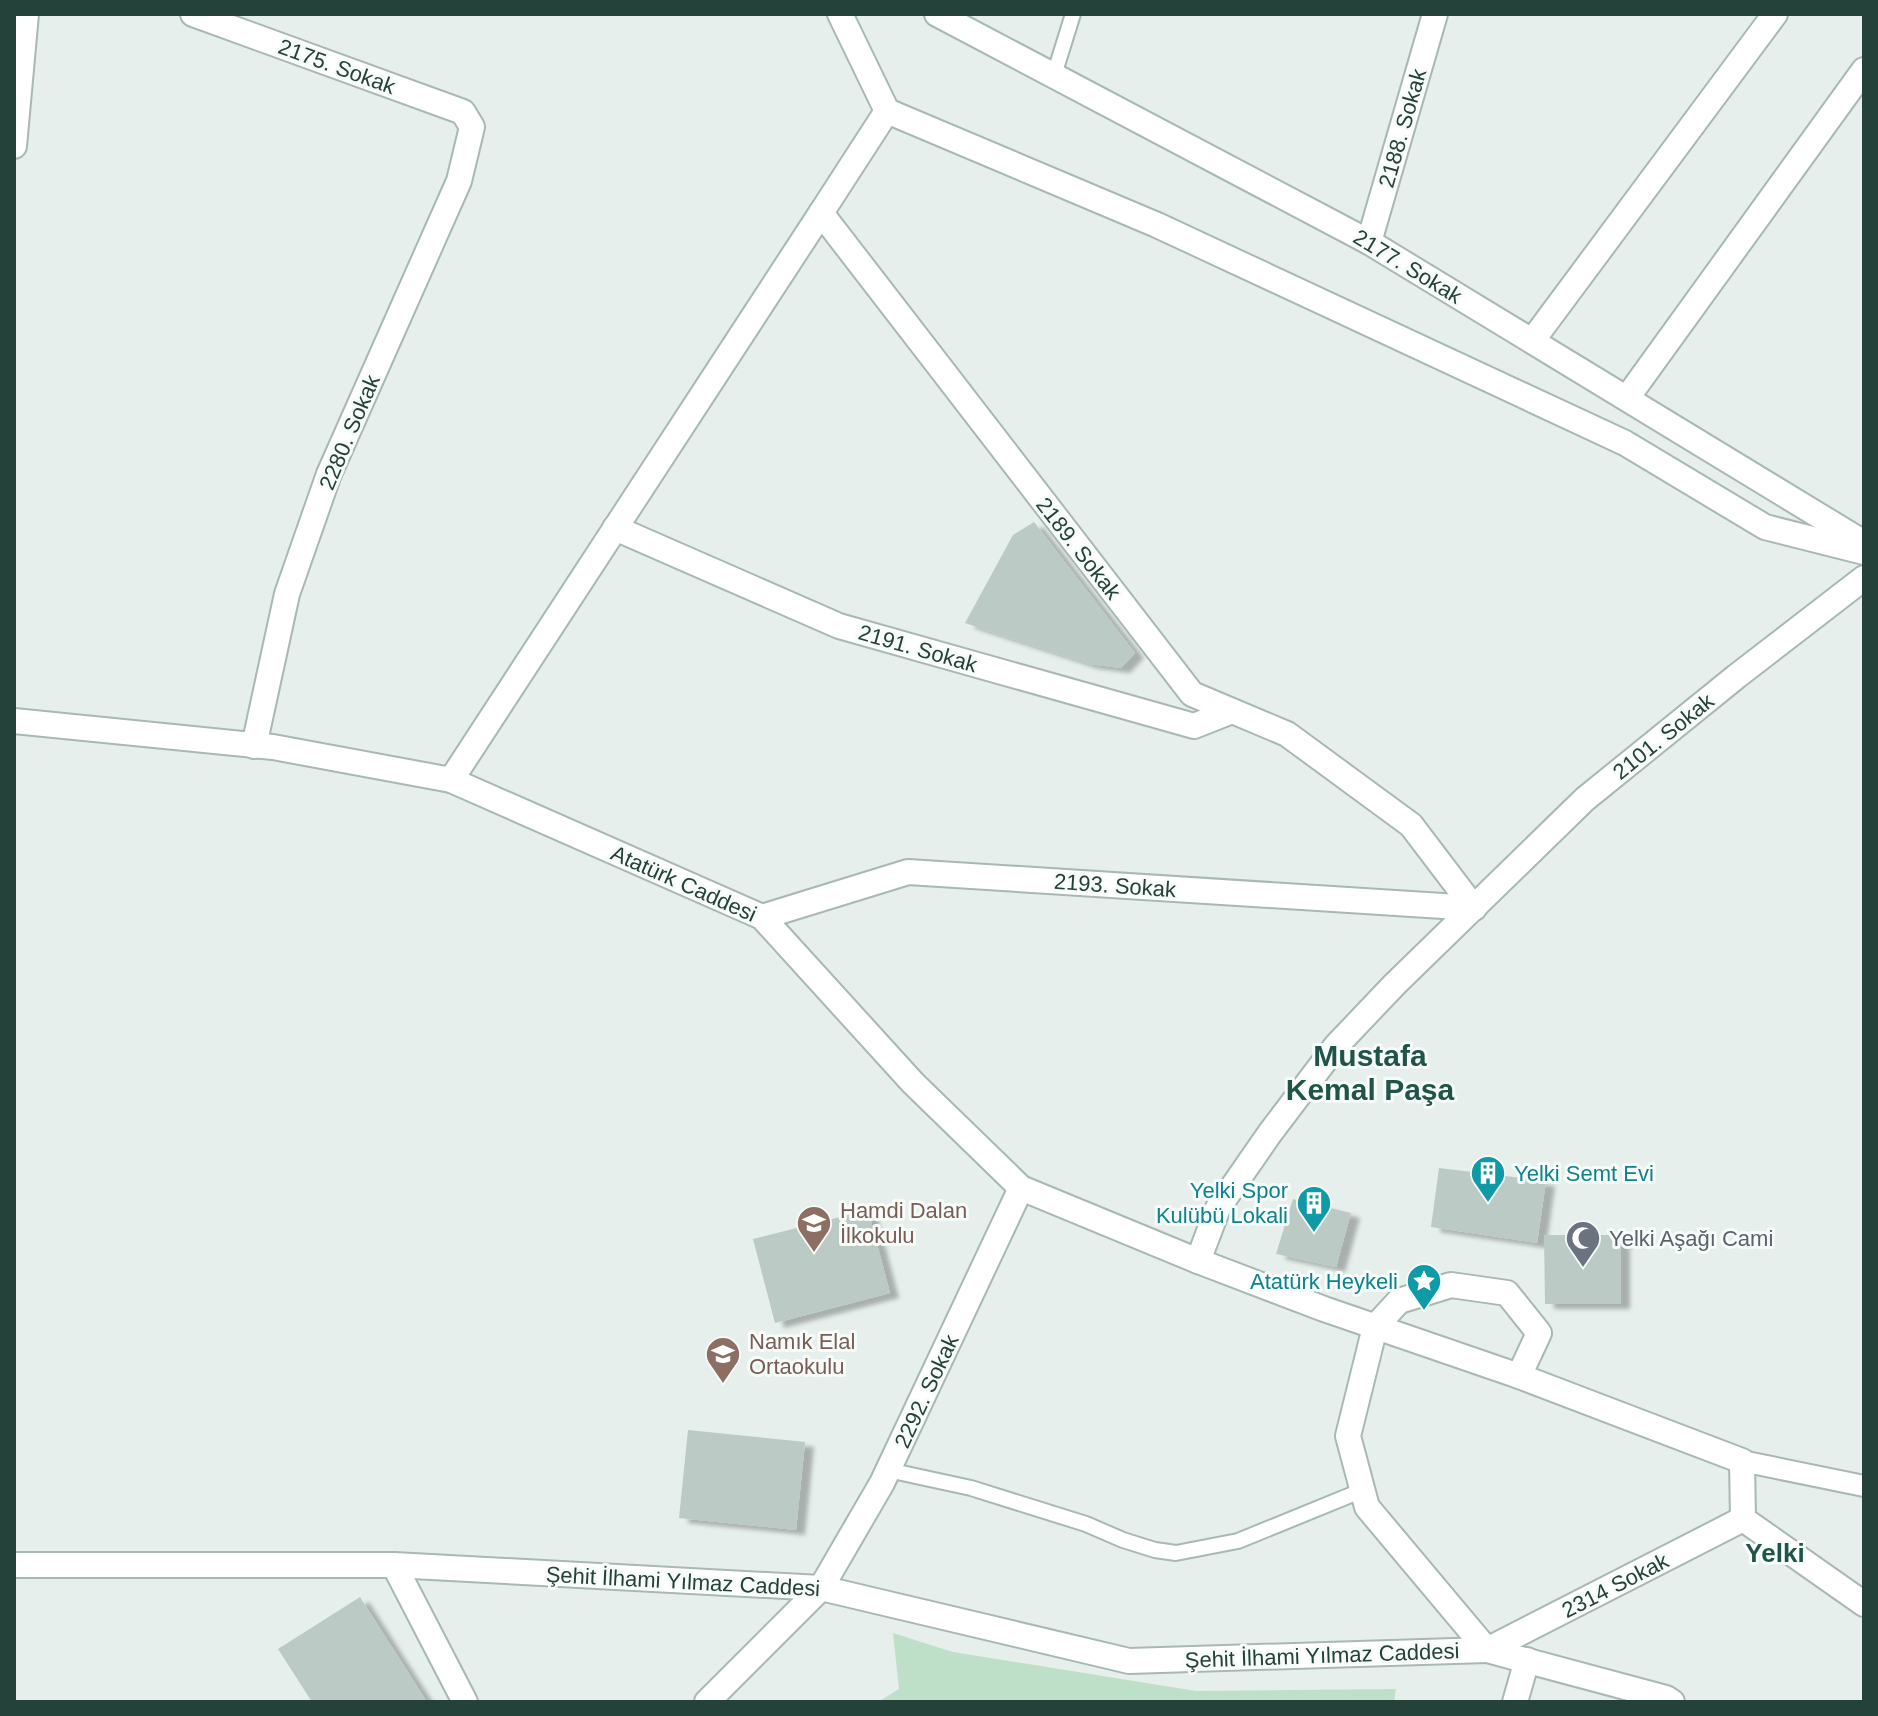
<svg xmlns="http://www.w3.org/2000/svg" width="1878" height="1716" viewBox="0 0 1878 1716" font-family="Helvetica,sans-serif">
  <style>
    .green { fill: #bfe0c8 }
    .building { fill: #bbcac4; filter: url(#shadow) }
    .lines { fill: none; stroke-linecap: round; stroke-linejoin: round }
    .service-casing { stroke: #a8b8b2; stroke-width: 18 }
    .pedestrian-casing { stroke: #a8b8b2; stroke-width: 24 }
    .minor-casing { stroke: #a8b8b2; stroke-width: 28 }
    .tertiary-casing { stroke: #a8b8b2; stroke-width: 28 }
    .service { stroke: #fff; stroke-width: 14 }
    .pedestrian { stroke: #fff; stroke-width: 20 }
    .minor { stroke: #fff; stroke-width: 24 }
    .tertiary { stroke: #fff; stroke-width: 24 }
    .labels { text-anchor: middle; stroke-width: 6; stroke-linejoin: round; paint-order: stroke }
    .street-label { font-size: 22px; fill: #24423a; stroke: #f7fbf9 }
    .culture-label { font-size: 22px; fill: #0d838f; stroke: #f7fbf9; text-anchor: end }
    .education-label { font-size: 22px; fill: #785e54; stroke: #f7fbf9; text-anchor: start }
    .worship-label { font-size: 22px; fill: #5b616d; stroke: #f7fbf9; text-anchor: start }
    .quarter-label { font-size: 26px; font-weight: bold; fill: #1f5548; stroke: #f7fbf9 }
    .district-label { font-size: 30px; font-weight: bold; fill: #1f5548; stroke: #f7fbf9 }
  </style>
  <defs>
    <filter id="shadow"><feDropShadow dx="9" dy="5" stdDeviation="2" flood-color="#0004"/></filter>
  </defs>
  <rect width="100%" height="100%" fill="#e6efeb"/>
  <path class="green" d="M893,1633L953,1652L1196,1691L1396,1689L1394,1702H878L899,1689Z"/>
  <g class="building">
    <path d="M1034,522L1135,653L1121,668L1090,664L965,623L1013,535Z"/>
    <path d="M1439,1168L1546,1181L1537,1243L1431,1227Z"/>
    <path d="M1293,1199L1351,1213L1336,1267L1276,1254Z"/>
    <path d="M868,1210L890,1293L775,1323L753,1239Z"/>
    <path d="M1544,1235H1621V1304H1545Z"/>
    <path d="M688,1430L805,1442L796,1530L679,1518Z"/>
    <path d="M360,1597L427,1702H312L278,1649Z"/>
  </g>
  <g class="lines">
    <g class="service-casing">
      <g id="service">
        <path d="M1054,75L1073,14"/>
        <path d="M888,1470L971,1488L1086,1524L1123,1540L1155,1550L1176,1553L1238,1541L1363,1490"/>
      </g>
    </g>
    <g class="pedestrian-casing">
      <path id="pedestrian" d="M1742,1461L1864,1486"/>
    </g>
    <g class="minor-casing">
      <g id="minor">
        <path d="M193,14L463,112L472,127L459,181L329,474L287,594L254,746"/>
        <path d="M840,14L887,111L1157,225L1625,443L1765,527L1864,552"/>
        <path d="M887,111L821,213L1192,694L1287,734L1411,825L1474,908"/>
        <path d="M1369,242L1435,14"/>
        <path d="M1532,341L1775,14"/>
        <path d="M1627,398L1864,70"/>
        <path d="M615,528L839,626L1194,726L1232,711"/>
        <path d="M451,780L821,213"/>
        <path d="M762,917L908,872L1474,908"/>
        <path d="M1198,1261L1218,1208L1270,1133L1336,1046L1395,984L1585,799L1737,676L1864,578"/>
        <path d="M1375,1327L1348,1436L1367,1507L1487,1650L1666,1698L1672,1702"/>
        <path d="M1519,1376L1742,1461L1743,1519L1864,1604"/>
        <path d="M394,1565L465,1702"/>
        <path d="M1487,1650L1743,1519"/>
        <path d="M1515,1702L1527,1660"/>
      </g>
    </g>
    <g class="tertiary-casing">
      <g id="tertiary">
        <path d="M937,14L1369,242L1864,543"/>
        <path d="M14,146L26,14"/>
        <path d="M14,721L273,747L451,780L762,917L913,1083L1021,1188L1198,1261L1324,1309L1519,1376L1539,1333L1507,1293L1451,1285L1399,1301L1375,1327"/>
        <path d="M14,1565H394L821,1588L1129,1661L1487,1650"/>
        <path d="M707,1702L821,1588L882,1483L1021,1188"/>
      </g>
    </g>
    <use href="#service" class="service"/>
    <use href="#pedestrian" class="pedestrian"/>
    <use href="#minor" class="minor"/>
    <use href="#tertiary" class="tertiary"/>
  </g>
  <defs>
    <g id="building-pin" transform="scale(1.8)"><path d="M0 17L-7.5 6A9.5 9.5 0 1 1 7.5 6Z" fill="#0f9aa8" stroke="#f7fbf9"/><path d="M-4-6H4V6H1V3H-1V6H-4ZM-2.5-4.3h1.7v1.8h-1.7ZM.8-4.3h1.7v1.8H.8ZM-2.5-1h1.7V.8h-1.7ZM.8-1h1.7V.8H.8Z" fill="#fff"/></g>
    <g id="school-pin" transform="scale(1.8)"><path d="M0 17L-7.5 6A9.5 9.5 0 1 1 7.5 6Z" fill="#8d6e63" stroke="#f7fbf9"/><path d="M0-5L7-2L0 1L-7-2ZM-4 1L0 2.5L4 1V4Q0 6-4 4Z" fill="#fff"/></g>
    <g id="mosque-pin" transform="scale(1.8)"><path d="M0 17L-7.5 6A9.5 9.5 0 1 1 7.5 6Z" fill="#6b7280" stroke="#f7fbf9"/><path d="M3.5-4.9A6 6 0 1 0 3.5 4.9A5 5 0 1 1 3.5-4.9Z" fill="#fff"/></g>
    <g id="sight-pin" transform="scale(1.8)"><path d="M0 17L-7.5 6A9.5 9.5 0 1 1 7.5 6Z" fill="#0f9aa8" stroke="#f7fbf9"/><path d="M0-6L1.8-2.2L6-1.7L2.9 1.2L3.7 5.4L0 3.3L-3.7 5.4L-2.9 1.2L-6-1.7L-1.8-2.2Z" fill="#fff"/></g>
  </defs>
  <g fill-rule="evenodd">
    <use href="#building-pin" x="1488" y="1173"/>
    <use href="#building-pin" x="1314" y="1203"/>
    <use href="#school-pin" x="814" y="1223"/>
    <use href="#mosque-pin" x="1583" y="1238"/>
    <use href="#sight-pin" x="1424" y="1281"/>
    <use href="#school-pin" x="723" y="1354"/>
  </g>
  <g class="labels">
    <g class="street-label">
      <text transform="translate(337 66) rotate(20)" y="8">2175. Sokak</text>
      <text transform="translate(1402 128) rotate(-74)" y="8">2188. Sokak</text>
      <text transform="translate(1408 266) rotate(31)" y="8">2177. Sokak</text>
      <text transform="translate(349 432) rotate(-67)" y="8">2280. Sokak</text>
      <text transform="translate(1079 548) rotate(52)" y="8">2189. Sokak</text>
      <text transform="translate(918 648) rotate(16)" y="8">2191. Sokak</text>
      <text transform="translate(1663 736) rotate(-39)" y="8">2101. Sokak</text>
      <text transform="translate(684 883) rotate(24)" y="8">Atatürk Caddesi</text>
      <text transform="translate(1115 885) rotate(4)" y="8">2193. Sokak</text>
      <text transform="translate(926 1391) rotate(-65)" y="8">2292. Sokak</text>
      <text transform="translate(683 1581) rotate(3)" y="8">Şehit İlhami Yılmaz Caddesi</text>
      <text transform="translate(1615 1585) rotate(-27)" y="8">2314 Sokak</text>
      <text transform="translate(1322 1655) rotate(-2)" y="8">Şehit İlhami Yılmaz Caddesi</text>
    </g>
    <g class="culture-label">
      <text x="1514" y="1181" text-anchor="start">Yelki Semt Evi</text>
      <text x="1288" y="1198">Yelki Spor<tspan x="1288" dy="25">Kulübü Lokali</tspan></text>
      <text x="1398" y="1289">Atatürk Heykeli</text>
    </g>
    <g class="education-label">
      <text x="840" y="1218">Hamdi Dalan<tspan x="840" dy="25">İlkokulu</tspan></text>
      <text x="749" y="1349">Namık Elal<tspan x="749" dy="25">Ortaokulu</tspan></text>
    </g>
    <g class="worship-label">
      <text x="1609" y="1246">Yelki Aşağı Cami</text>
    </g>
    <g class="quarter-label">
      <text x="1775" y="1562">Yelki</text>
    </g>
    <g class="district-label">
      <text x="1370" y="1066">Mustafa<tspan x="1370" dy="34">Kemal Paşa</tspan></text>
    </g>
  </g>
  <rect width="1878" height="1716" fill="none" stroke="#24423a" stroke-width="32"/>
</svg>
